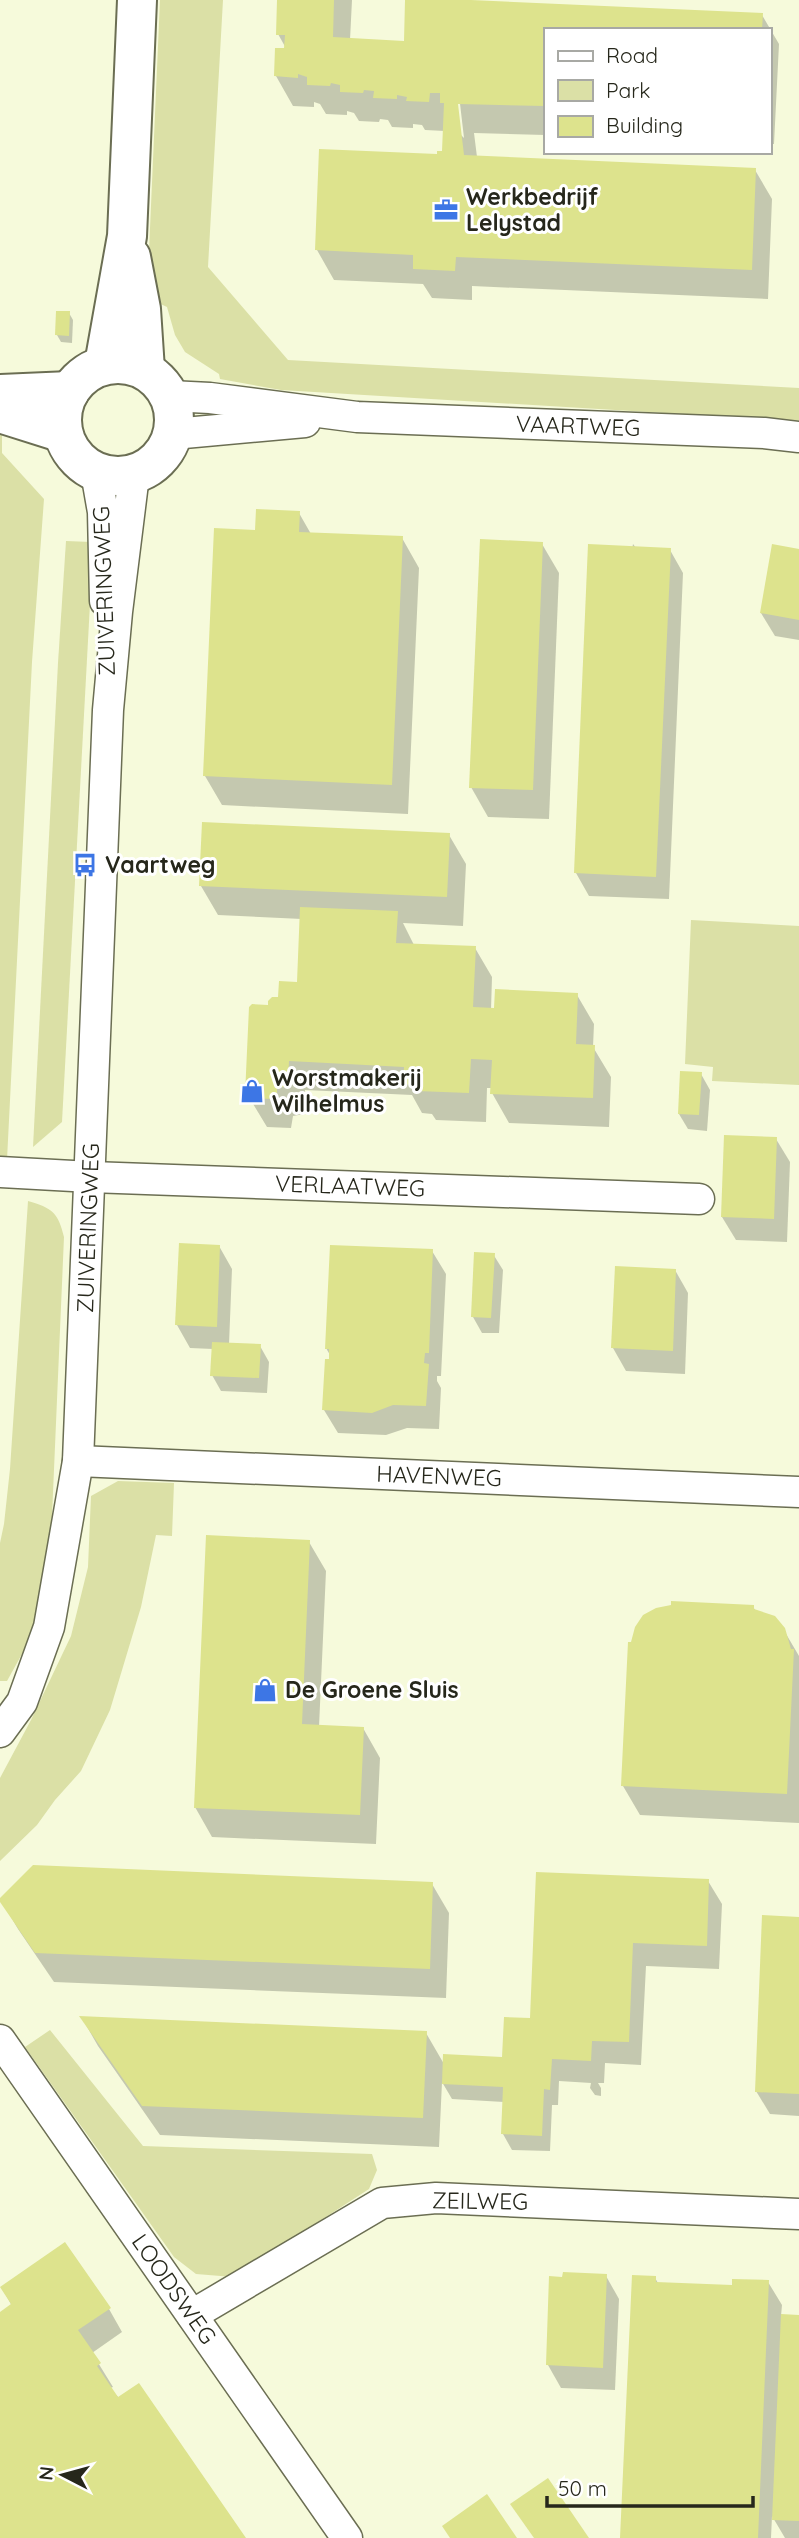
<svg xmlns="http://www.w3.org/2000/svg" width="799" height="2538" viewBox="0 0 799 2538" font-family="Quicksand,sans-serif">
  <style>
    .green { fill: #dbe0a6 }
    .shadow { fill: #0003; fill-rule: evenodd }
    .building { fill: #dde38d }
    .lines { fill: none; stroke-linecap: round; stroke-linejoin: round }
    .minor-casing { stroke: #6b6e53; stroke-width: 33 }
    .tertiary-casing { stroke: #6b6e53; stroke-width: 42 }
    .minor { stroke: #fff; stroke-width: 30 }
    .tertiary { stroke: #fff; stroke-width: 38 }
    .labels { text-anchor: middle; stroke-width: 6; stroke-linejoin: round; paint-order: stroke }
    .poi-label { font-size: 23px; font-weight: bold; fill: #26271b; stroke: #fff; text-anchor: start }
    .street-label { font-size: 23px; fill: #26271b; stroke: #fff }
  </style>
  <rect width="100%" height="100%" fill="#f6fadb"/>
  <g class="green">
    <path d="M160,0H223L208,267L288,360L799,388V421L281,390L220,379L219,374L185,352L175,335L167,307L150,299L148,274Z"/>
    <path d="M0,430H2V453L44,499L32,662L7,1160H0Z"/>
    <path d="M66,541L91,542V585L62,1122L33,1147L58,663Z"/>
    <path d="M691,920L799,926V1085L712,1081L713,1067L685,1064Z"/>
    <path d="M28,1201C52,1208 58,1212 64,1237L52,1516L48,1558L38,1625L7,1681H0V1543L4,1524L10,1469Z"/>
    <path d="M118,1481L174,1483L172,1536L156,1535L141,1607L110,1710L81,1771L55,1800L37,1825L0,1861V1778L31,1720L71,1636L88,1567L91,1496Z"/>
    <path d="M50,2030L143,2146L372,2154L377,2170L369,2189L233,2277L196,2274L174,2257L25,2047Z"/>
  </g>
  <g class="shadow">
    <path d="M279,0H352L350,40L405,43L407,0L762,15L779,44L774,144H769V30H545V135L474,133L477,157L755,170L772,199L768,299L472,286V300L432,298L423,284L334,280L317,250L444,153L445,131L425,130L422,125L413,124V128L392,127L388,120L380,119L379,122L359,121L354,113L347,111V115L326,114L320,104L314,102V107L293,106L276,76L287,50L278,34ZM456,95H459L464,138L460,134Z"/>
    <path d="M69,313L73,320L72,343L61,342L57,335Z"/>
    <path d="M299,513L311,534L402,538L419,568L408,814L222,805L205,776L257,532Z"/>
    <path d="M542,544L559,573L549,819L488,817L471,787Z"/>
    <path d="M633,544L636,548L670,550L683,573L669,899L589,896L576,873Z"/>
    <path d="M799,551V640L775,636L761,613Z"/>
    <path d="M449,835L466,864L463,926L403,923L414,945L475,948L492,977L491,1010L577,995L594,1024L593,1047L611,1077L609,1127L509,1123L492,1093V1088H487L486,1122L436,1120L432,1114L422,1113L412,1095L305,1090L304,1114L293,1116L291,1128L267,1127L247,1094L270,1007L299,984L302,919L218,915L201,886Z"/>
    <path d="M701,1074L710,1090L707,1131L688,1129L679,1114Z"/>
    <path d="M776,1139L790,1162L787,1242L736,1240L722,1217Z"/>
    <path d="M219,1246L232,1269L229,1345L260,1346L269,1362L267,1393L221,1391L212,1375L213,1349L190,1348L177,1325Z"/>
    <path d="M432,1251L446,1274L441,1376H437V1381L441,1388L439,1429L407,1428L386,1435L338,1433L324,1410L330,1361V1355L326,1348Z"/>
    <path d="M493,1254L503,1270L499,1333H482L473,1317Z"/>
    <path d="M675,1270L688,1293L685,1374L626,1371L613,1348Z"/>
    <path d="M309,1542L326,1571L319,1727L363,1728L380,1758L376,1844L212,1837L195,1807Z"/>
    <path d="M753,1607L756,1611L779,1622L799,1656V1823L640,1815L623,1786Z"/>
    <path d="M708,1881L722,1904L719,1969L646,1966L641,2065L605,2063L604,2083H598L601,2088V2096L595,2095L590,2088L591,2083L559,2081L558,2105H552L550,2151L512,2150L503,2134L504,2102L452,2099L442,2082L439,2147L160,2135L98,2046L82,2018L426,2033L444,2064L504,2059L532,2020Z"/>
    <path d="M432,1884L449,1913L446,1998L54,1982L18,1929L1,1900Z"/>
    <path d="M799,1918V2116L770,2114L756,2091Z"/>
    <path d="M606,2276L619,2299L615,2390L561,2388L548,2365Z"/>
    <path d="M655,2278L658,2283L733,2287L768,2282L782,2305L781,2316L799,2317V2538H785L772,2516L771,2538H622Z"/>
    <path d="M2,2288L109,2309L122,2332L92,2353L113,2387L110,2388L244,2538H0V2314L12,2306Z"/>
  </g>
  <g class="building">
    <path d="M277,0H334L333,37L404,41L405,0H471L763,13L762,30H545V106L458,104L464,155L756,168L752,270L456,257L455,271L413,269V255L315,250L319,149L437,154V151H442L444,103H440V93H430L429,102L406,101L407,97L397,95V99L373,98L374,91L364,90L363,93L340,92V85L331,83L330,86L307,85V77L298,74V78L274,76L275,48H284L285,35H276Z"/>
    <path d="M56,311H70L69,336L55,335Z"/>
    <path d="M256,509L300,511L299,532L403,536L392,785L203,776L214,528L255,530Z"/>
    <path d="M480,539L543,542L533,790L469,788Z"/>
    <path d="M588,544L671,548L656,877L574,873Z"/>
    <path d="M772,544L799,549V620L760,613Z"/>
    <path d="M202,822L450,833L447,897L199,886Z"/>
    <path d="M300,907L398,911L396,943L476,946L473,1007L494,1008L495,989L578,993L576,1044L595,1045L593,1098L490,1094L492,1060L471,1059L469,1093L417,1091V1085L403,1084L404,1067L289,1061L288,1084L285,1087H277V1096L274,1099L248,1098L245,1095L249,1007L252,1004L268,1005V1001L272,997H278L279,981L297,982Z"/>
    <path d="M680,1071L702,1072L699,1115L678,1114Z"/>
    <path d="M724,1135L777,1137L774,1219L721,1217Z"/>
    <path d="M179,1243L220,1245L217,1327L175,1325Z"/>
    <path d="M330,1245L433,1249L429,1353H425L424,1363L429,1364L426,1406L393,1405L372,1413L322,1410L325,1359H329V1349H325Z"/>
    <path d="M474,1252L495,1253L491,1318L471,1317Z"/>
    <path d="M615,1266L676,1269L673,1351L611,1348Z"/>
    <path d="M212,1342L261,1344L259,1378L210,1376Z"/>
    <path d="M206,1535L310,1540L302,1724L364,1727L360,1815L194,1808Z"/>
    <path d="M671,1601L754,1605V1609L775,1616L785,1628L791,1649H794L787,1794L621,1786L628,1642H631L635,1627L643,1615L656,1608L671,1605Z"/>
    <path d="M33,1865L433,1882L430,1969L35,1953L0,1902V1898Z"/>
    <path d="M536,1872L709,1879L707,1946L633,1943L629,2042L592,2041L591,2061L552,2059L550,2090L544,2089L542,2136L501,2134L503,2087L442,2084L443,2054L502,2057L504,2017L530,2018Z"/>
    <path d="M762,1915L799,1917V2094L755,2092Z"/>
    <path d="M79,2016L427,2031L423,2118L142,2106Z"/>
    <path d="M65,2242L111,2308L78,2330L101,2363L97,2366L118,2397L139,2383L246,2538H0V2312L11,2304L0,2287Z"/>
    <path d="M563,2272L607,2274L603,2368L546,2365L549,2276L562,2277Z"/>
    <path d="M632,2275L656,2276V2282L732,2285V2279L769,2280L758,2538H620Z"/>
    <path d="M781,2314L799,2315V2521L772,2520Z"/>
    <path d="M548,2478L589,2538H534L510,2504Z"/>
    <path d="M487,2494L517,2538H450L442,2526Z"/>
  </g>
  <g class="lines">
    <g class="minor-casing">
      <g id="minor">
        <path d="M170,396L210,398L357,417L764,433L799,437"/>
        <path d="M173,434L305,422"/>
        <path d="M96,472L103,512L105,601"/>
        <path d="M0,1172L91,1177L699,1199"/>
        <path d="M78,1461L799,1492"/>
        <path d="M0,1732L22,1702L49,1627L78,1461L108,710L117,612L134,475"/>
        <path d="M0,2040L347,2538"/>
        <path d="M192,2315L382,2203L436,2198L799,2214"/>
      </g>
    </g>
    <g class="tertiary-casing">
      <g id="tertiary">
        <path d="M131,257L141,309L145,370"/>
        <circle cx="118" cy="420" r="56"/>
        <path d="M104,365L127,236L137,0"/>
        <path d="M0,394L70,391"/>
        <path d="M0,413L63,433"/>
      </g>
    </g>
    <use href="#minor" class="minor"/>
    <use href="#tertiary" class="tertiary"/>
  </g>
  <defs>
    <g id="office-bare" transform="scale(1.89)"><path d="M-6-3h4V-5.5h4V-3h4V5H-6ZM-1-4.5V-3h2v-1.5ZM-6 0V1H6V0Z" fill="#3d76e5" stroke="#fff" stroke-width="2.5" paint-order="stroke"/></g>
    <g id="bus-bare" transform="scale(1.89)"><path d="M-5-6H5V4H4V6H2V4H-2V6H-4V4H-5ZM-3.5-4V0h7V-4ZM-3.5 1.2v1.5H-2V1.2ZM2 1.2v1.5H3.5V1.2Z" fill="#3d76e5" stroke="#fff" stroke-width="2.5" paint-order="stroke"/></g>
    <g id="shop-bare" transform="scale(1.89)"><path d="M-5-2.5h2.3a2.7 3.5 0 0 1 5.4 0H5L5.5 6h-11ZM-1.5-2.5h3a1.5 2.3 0 0 0-3 0Z" fill="#3d76e5" stroke="#fff" stroke-width="2.5" paint-order="stroke"/></g>
  </defs>
  <g fill-rule="evenodd">
    <use href="#office-bare" x="446" y="210"/>
    <use href="#bus-bare" x="85" y="865"/>
    <use href="#shop-bare" x="252" y="1091"/>
    <use href="#shop-bare" x="265" y="1690"/>
  </g>
  <g class="labels">
    <g class="poi-label">
      <text x="466" y="205">Werkbedrijf<tspan x="466" dy="26">Lelystad</tspan></text>
      <text x="105" y="873">Vaartweg</text>
      <text x="272" y="1086">Worstmakerij<tspan x="272" dy="26">Wilhelmus</tspan></text>
      <text x="285" y="1698">De Groene Sluis</text>
    </g>
    <g class="street-label">
      <text transform="translate(578 426) rotate(2)" y="8">VAARTWEG</text>
      <text transform="translate(104 591) rotate(-92)" y="8">ZUIVERINGWEG</text>
      <text transform="translate(350 1186) rotate(2)" y="8">VERLAATWEG</text>
      <text transform="translate(88 1228) rotate(-88)" y="8">ZUIVERINGWEG</text>
      <text transform="translate(439 1476) rotate(2)" y="8">HAVENWEG</text>
      <text transform="translate(480 2201) rotate(1)" y="8">ZEILWEG</text>
      <text transform="translate(174 2289) rotate(55)" y="8">LOODSWEG</text>
    </g>
  </g>
  <rect x="544" y="28" width="228" height="126" fill="#ffffff" stroke="#a8a9a4" stroke-width="2"/>
  <rect x="558" y="51" width="35" height="10" fill="#ffffff" stroke="#a8a9a4" stroke-width="2"/>
  <text x="606" y="63" font-size="21" fill="#26271b">Road</text>
  <rect x="558" y="80" width="35" height="21" fill="#dbe0a6" stroke="#a8a9a4" stroke-width="2"/>
  <text x="606" y="98" font-size="21" fill="#26271b">Park</text>
  <rect x="558" y="116" width="35" height="21" fill="#dde38d" stroke="#a8a9a4" stroke-width="2"/>
  <text x="606" y="133" font-size="21" fill="#26271b">Building</text>
  <g transform="translate(63 2475) rotate(276)" stroke="#ffffff" stroke-width="5" paint-order="stroke">
  <path d="M0-5L12 26L0 18L-12 26Z" fill="#26271b"/>
  <text y="-10" font-size="19" font-weight="bold" text-anchor="middle" fill="#26271b">N</text>
  </g>
  <path d="M547 2496v10h206v-10" fill="none" stroke="#26271b" stroke-width="3.5"/>
  <text x="558" y="2496" font-size="21" fill="#26271b" stroke="#ffffff" stroke-width="5" paint-order="stroke">50 m</text>
</svg>
